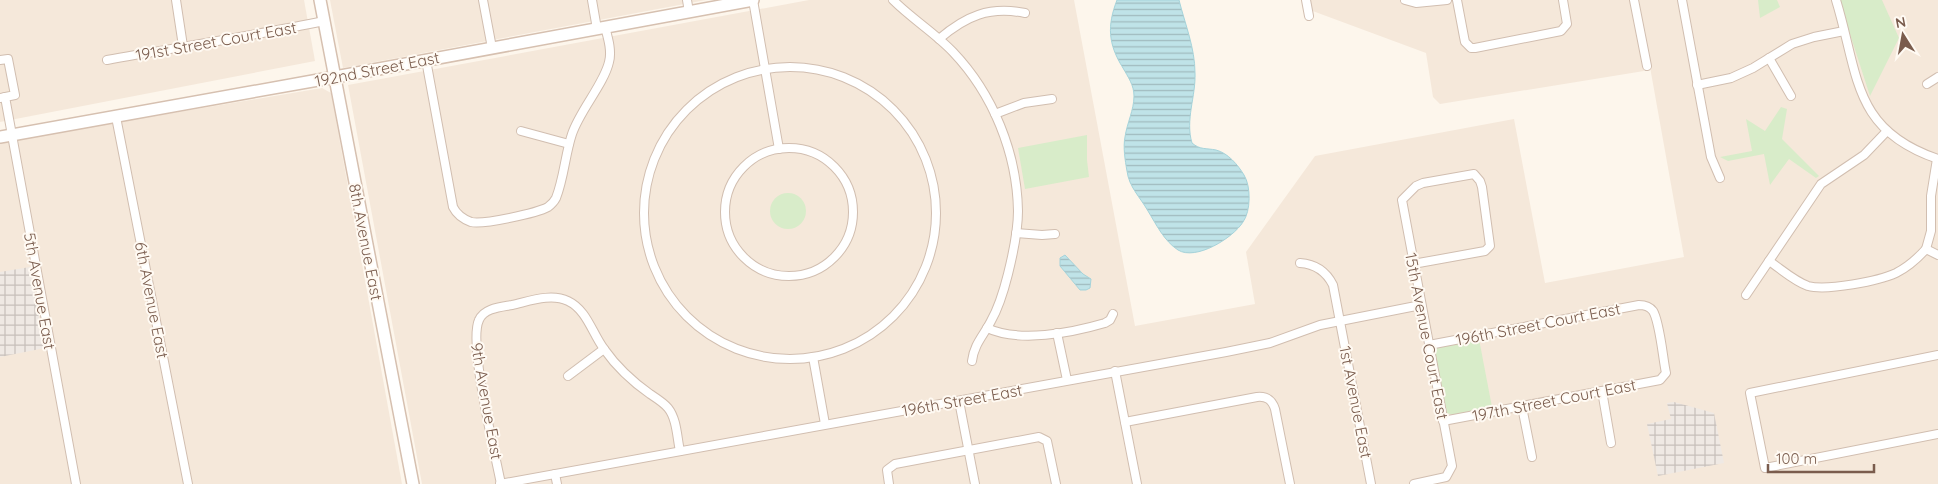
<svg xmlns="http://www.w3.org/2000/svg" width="1938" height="484" viewBox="0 0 1938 484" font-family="Quicksand,sans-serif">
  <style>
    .residential { fill: #f5e8da }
    .industrial { fill: url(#industrial-grid) }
    .green { fill: #d8ecc9 }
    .water { fill: url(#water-rules); stroke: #a5d3da }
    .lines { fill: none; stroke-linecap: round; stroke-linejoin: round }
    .street-casing { stroke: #d1beb0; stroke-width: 10 }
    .secondary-casing { stroke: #d6c0b0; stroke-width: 14 }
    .street { stroke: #fff; stroke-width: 8 }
    .secondary { stroke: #fff; stroke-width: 11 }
    .labels { text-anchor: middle; stroke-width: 4; stroke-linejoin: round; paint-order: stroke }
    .street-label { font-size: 16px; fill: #7a5c4d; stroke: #fffaf3 }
  </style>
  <defs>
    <pattern id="industrial-grid" width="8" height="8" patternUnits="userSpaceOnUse" patternTransform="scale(1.25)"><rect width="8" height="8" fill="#efe9e4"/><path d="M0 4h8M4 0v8" fill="none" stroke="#c7c0bb"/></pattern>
    <pattern id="water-rules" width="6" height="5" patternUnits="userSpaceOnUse" patternTransform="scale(1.25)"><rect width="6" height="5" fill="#bfe3e8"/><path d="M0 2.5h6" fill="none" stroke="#a0bbbe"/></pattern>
  </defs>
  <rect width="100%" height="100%" fill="#fdf6ec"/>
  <g class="residential">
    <path d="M0,0H304L315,61L0,122Z"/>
    <path d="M330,0H706L343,68Z"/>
    <path d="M809,0H1074L1135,326L1255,304L1246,252L1315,156L1514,119L1545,283L1684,257L1638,0H1938V484H422L348,85Z"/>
    <path d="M1309,0H1630L1644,71L1440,104L1433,97L1426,53L1310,10Z"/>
    <path d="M322,88L331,93L402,484H0V142Z"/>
  </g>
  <g class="industrial">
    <path d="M30,267L45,348L0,357V272Z"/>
    <path d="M1674,402L1714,413L1724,463L1658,476L1647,424L1671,419L1667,403Z"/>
  </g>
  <g class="green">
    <path d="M1758,0H1777L1780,7L1760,18Z"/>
    <path d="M1839,0H1882L1899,38L1870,96Z"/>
    <path d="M1781,107L1787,109L1782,139L1819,176L1816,178L1789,159L1770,185L1764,154L1728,161L1720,157L1752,151L1746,119L1765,131Z"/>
    <path d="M1087,135V160L1089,177L1025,189L1018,148Z"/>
    <circle cx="788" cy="211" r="18"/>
    <path d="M1479,339L1492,407L1453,415L1447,413L1443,408L1434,349L1438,347Z"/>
  </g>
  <g class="water">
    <path d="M1117,0H1179C1185,24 1195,48 1195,73C1196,96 1185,120 1192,143C1200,150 1206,148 1216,150C1228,153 1238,165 1244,175C1251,186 1251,211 1243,222C1233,238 1196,261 1178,250C1164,241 1156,224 1148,211C1140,197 1129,187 1127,171C1125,160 1123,147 1125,137C1127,123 1134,110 1134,96C1134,85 1128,77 1123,68C1108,44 1107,26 1117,0Z"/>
    <path d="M1065,255L1083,274L1091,279L1090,288L1086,290H1080L1060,266V258Z"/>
  </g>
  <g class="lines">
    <g class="street-casing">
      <g id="street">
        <path d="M176,0L183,46"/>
        <path d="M483,0L492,48"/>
        <path d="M592,0L597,29"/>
        <path d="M687,0L689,12"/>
        <path d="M753,0L779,149"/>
        <path d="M893,0C912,19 935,33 953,52C993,94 1017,153 1018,211C1018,232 1013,254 1008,274C1004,290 999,307 991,321C984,335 974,344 972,361"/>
        <path d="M1306,0L1309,16"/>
        <path d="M1405,0L1416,3L1447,0"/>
        <path d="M1457,0L1464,37L1465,42L1471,48H1475L1561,31L1567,24L1563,0"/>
        <path d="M1634,0L1647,66"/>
        <path d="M1682,0L1711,157L1720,178"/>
        <path d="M1836,0C1859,75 1852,130 1938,159"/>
        <path d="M939,39C966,16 989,6 1025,13"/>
        <path d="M1769,58L1791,96"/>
        <path d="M0,60L8,59L15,95L0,98"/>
        <path d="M107,60C180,47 252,36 324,21"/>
        <path d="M426,60L453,207C456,213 463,219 471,222C483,225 537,213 548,207C552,204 554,202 556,198C564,178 565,155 572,134C580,110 604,84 609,62C612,51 608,38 605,27"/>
        <circle cx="790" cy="213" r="146"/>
        <path d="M1927,84L1938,77"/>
        <path d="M1697,85L1731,78L1753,68L1792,44L1814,37L1844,31"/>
        <path d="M5,97L76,484"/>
        <path d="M995,114L1024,103L1052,99"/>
        <path d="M116,117L188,484"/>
        <path d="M521,131L569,144"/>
        <circle cx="789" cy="212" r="64"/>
        <path d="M1016,233L1042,235L1055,234"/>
        <path d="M1926,249L1931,231V196L1937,159"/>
        <path d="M1769,261C1781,269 1794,281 1808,286C1827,291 1879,281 1896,273C1908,267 1917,259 1926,249L1938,255"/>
        <path d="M1300,263C1315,264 1326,271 1333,285L1371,484"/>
        <path d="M1413,264L1485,251L1490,246L1482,187L1480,181L1474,174L1423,183L1416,186L1402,200L1452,466L1446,477L1414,484"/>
        <path d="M1746,295L1821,184L1864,155L1887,131"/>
        <path d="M987,328C1019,343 1071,333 1105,323L1110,320L1113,314"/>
        <path d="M1057,333L1067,380"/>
        <path d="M1429,345L1639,305C1645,305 1650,307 1653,311C1660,322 1663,360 1666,373L1660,380L1443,421"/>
        <path d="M1938,355L1750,393L1765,468L1938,434"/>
        <path d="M813,357L825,424"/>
        <path d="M1115,371L1137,484"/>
        <path d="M568,376L604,349"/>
        <path d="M1602,391L1611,443"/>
        <path d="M959,401L975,484"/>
        <path d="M1522,407L1532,457"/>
        <path d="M1125,422L1257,397C1267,396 1272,400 1275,409L1290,484"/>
        <path d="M555,474L557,484"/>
        <path d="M500,484L1226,352L1270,343L1320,325L1421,305"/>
        <path d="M501,484C495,453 468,343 479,320C484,308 501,307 512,305C530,301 551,293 568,301C587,310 592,333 604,349C616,366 633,382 650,394C656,398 663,402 668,408C677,419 677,438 680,451"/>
        <path d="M889,484L887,470L895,464L1039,437L1047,441L1056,484"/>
      </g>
    </g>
    <g class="secondary-casing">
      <g id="secondary">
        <path d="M320,0L413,484"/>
        <path d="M0,137L335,77L753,0"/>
      </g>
    </g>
    <use href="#street" class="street"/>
    <use href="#secondary" class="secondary"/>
  </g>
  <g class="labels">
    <g class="street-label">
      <text transform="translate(216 41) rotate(-10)" y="6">191st Street Court East</text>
      <text transform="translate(377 69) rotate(-11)" y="6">192nd Street East</text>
      <text transform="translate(366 242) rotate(79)" y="6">8th Avenue East</text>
      <text transform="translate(40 291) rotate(80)" y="6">5th Avenue East</text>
      <text transform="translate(152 300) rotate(79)" y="6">6th Avenue East</text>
      <text transform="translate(1538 324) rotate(-11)" y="6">196th Street Court East</text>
      <text transform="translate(1427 336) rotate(79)" y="6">15th Avenue Court East</text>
      <text transform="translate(962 400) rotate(-10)" y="6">196th Street East</text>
      <text transform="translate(1554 400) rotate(-11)" y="6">197th Street Court East</text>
      <text transform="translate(487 401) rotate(80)" y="6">9th Avenue East</text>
      <text transform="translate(1356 402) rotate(79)" y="6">1st Avenue East</text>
    </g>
  </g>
  <g transform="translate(1903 35) rotate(349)" stroke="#fffaf3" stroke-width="4" paint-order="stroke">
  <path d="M0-4L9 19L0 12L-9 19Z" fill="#7a5c4d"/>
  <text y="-8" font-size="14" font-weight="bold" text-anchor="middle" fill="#7a5c4d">N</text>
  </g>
  <path d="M1768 464v8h106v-8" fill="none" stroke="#7a5c4d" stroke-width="2.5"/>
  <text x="1776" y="464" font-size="15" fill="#7a5c4d" stroke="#fffaf3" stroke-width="4" paint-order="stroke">100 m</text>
</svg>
